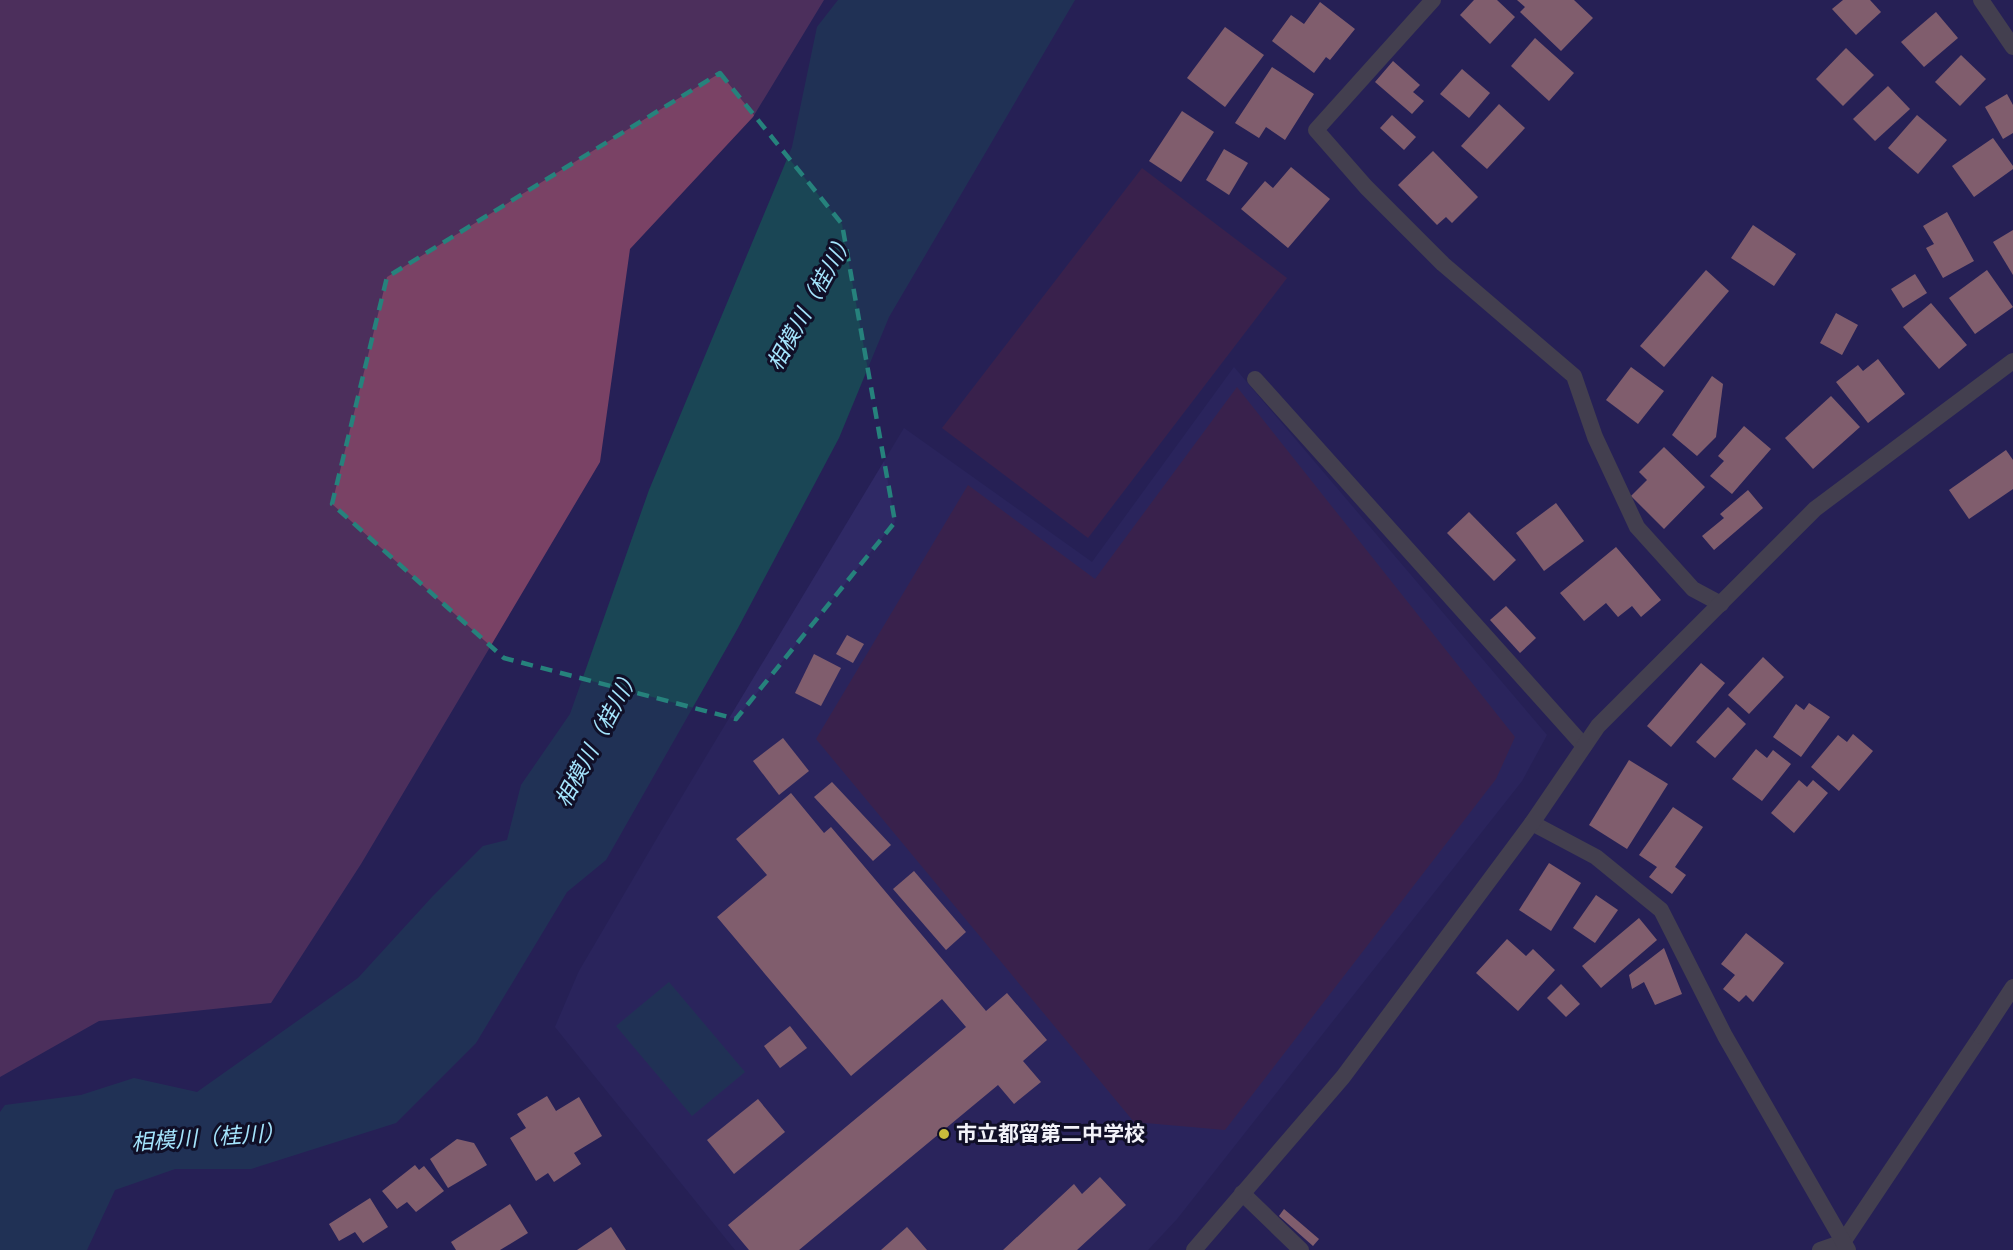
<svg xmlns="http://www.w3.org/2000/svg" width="2013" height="1250" viewBox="0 0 2013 1250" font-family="'Archivo Narrow','Noto Sans JP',sans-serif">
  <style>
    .built { fill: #2f2965 }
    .green { fill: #512340 }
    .forest { fill: #7a4265 }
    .water { fill: #1a4655 }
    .building { fill: #eea78a }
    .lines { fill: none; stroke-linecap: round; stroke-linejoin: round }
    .service { stroke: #666447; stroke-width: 16 }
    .minor { stroke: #666447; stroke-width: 16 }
    .tertiary { stroke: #666447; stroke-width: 16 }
    .marked { fill: none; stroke: #26827c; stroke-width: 4.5; stroke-dasharray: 12 8; stroke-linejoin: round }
    .poi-dot { fill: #c9bb3b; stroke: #100f27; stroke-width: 2 }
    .labels { text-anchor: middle; stroke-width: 6; stroke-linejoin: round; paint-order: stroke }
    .poi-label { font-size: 21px; font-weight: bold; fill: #f2f2f9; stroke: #100f27; text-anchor: start }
    .water-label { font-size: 22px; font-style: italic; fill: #a4e4fc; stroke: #100f27 }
  </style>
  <rect width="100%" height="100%" fill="#262056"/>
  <path class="built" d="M1234,367L1547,735L1522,781L1177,1219L1148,1250H735L555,1027L579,971L663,828L904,428L1092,562Z"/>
  <g class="green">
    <path d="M1142,168L1287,278L1088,538L942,428Z"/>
    <path d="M1237,387L1515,737L1496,779L1225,1130L1134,1122L816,739L968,485L1095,579Z"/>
  </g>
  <path class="forest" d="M0,0H824L753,117L630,249L600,462L361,864L271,1003L99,1021L0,1077Z"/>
  <g class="water">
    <path d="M838,0H1075L889,317L839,438L738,628L606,860L567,892L476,1043L396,1123L251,1169H175L115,1190L87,1250H0V1112L5,1105L81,1095L134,1078L197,1092L358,978L432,897L483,846L507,840L521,785L570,714L649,490L792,147L817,27Z"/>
    <path d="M669,982L745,1072L692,1116L616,1026Z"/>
  </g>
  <g class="building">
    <path d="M1474,0H1497L1515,17L1490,44L1460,15Z"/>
    <path d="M1517,0H1574L1593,18L1561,51L1520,12L1525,7Z"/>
    <path d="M1843,0H1870L1881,12L1856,35L1832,9Z"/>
    <path d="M1320,2L1355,29L1330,60L1326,57L1314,73L1272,41L1291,15L1304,24Z"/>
    <path d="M1936,12L1958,38L1924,67L1901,42Z"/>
    <path d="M1225,27L1264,55L1225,107L1187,78Z"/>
    <path d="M1535,38L1574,73L1549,101L1511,66Z"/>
    <path d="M1846,48L1874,75L1843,106L1816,79Z"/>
    <path d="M1961,55L1986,79L1960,106L1935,82Z"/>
    <path d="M1393,61L1420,85L1413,92L1424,101L1412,114L1375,82Z"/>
    <path d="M1272,67L1314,94L1285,140L1266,127L1259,138L1235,123Z"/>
    <path d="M1462,69L1490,93L1469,118L1440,94Z"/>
    <path d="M1888,86L1910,109L1875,141L1853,119Z"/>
    <path d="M2007,94L2013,105V133L2003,139L1985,107Z"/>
    <path d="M1499,104L1525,128L1487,169L1461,146Z"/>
    <path d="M1182,111L1214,132L1181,182L1149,161Z"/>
    <path d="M1392,115L1416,137L1404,150L1380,128Z"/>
    <path d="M1917,115L1947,140L1918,174L1888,148Z"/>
    <path d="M1993,138L2013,166V169L1974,197L1952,166Z"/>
    <path d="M1224,149L1248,163L1229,195L1206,180Z"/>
    <path d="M1433,151L1478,197L1452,223L1446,217L1437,225L1398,185Z"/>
    <path d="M1291,167L1330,199L1288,248L1241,209L1265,181L1273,188Z"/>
    <path d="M1947,212L1974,261L1943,278L1926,248L1934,244L1923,226Z"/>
    <path d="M1753,225L1796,254L1774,286L1731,258Z"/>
    <path d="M2013,230V275L1993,242Z"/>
    <path d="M1706,270L1729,291L1664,367L1640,346Z"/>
    <path d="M1987,270L2013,307L1975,334L1949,298Z"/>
    <path d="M1915,274L1927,293L1903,308L1891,289Z"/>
    <path d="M1931,303L1967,345L1939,369L1903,327Z"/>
    <path d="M1836,313L1858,325L1842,355L1820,343Z"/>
    <path d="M1878,359L1905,394L1868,423L1836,382L1858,365L1863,371Z"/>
    <path d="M1631,367L1664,391L1638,424L1606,400Z"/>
    <path d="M1712,376L1723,384L1716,437L1697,456L1672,435Z"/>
    <path d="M1831,396L1860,427L1813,469L1785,438Z"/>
    <path d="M1744,426L1771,449L1732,494L1710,476L1724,461L1718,456Z"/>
    <path d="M1664,447L1705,487L1664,529L1631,496L1647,480L1639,472Z"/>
    <path d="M2006,450L2013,460V489L1969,519L1949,490Z"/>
    <path d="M1748,490L1763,508L1714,550L1702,536L1724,518L1720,514Z"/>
    <path d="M1556,503L1584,541L1544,571L1516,533Z"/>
    <path d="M1469,512L1516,560L1494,581L1447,533Z"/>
    <path d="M1616,547L1661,600L1641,617L1632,606L1618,617L1606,603L1584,621L1560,593Z"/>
    <path d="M1506,606L1536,638L1520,653L1490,620Z"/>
    <path d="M847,635L864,644L853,663L836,654Z"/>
    <path d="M814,654L841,668L821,706L795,693Z"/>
    <path d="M1763,657L1784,677L1749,714L1728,695Z"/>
    <path d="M1701,663L1725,683L1671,747L1647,726Z"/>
    <path d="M1809,703L1830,717L1801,757L1773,737L1796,704L1804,710Z"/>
    <path d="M1728,707L1746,724L1715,758L1696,742Z"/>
    <path d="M1853,734L1873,751L1839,791L1811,767L1838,735L1847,742Z"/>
    <path d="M783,738L809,771L779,795L753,761Z"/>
    <path d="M1756,749L1767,758L1773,750L1791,764L1762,801L1732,779Z"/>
    <path d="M1629,760L1668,784L1627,849L1589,825Z"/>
    <path d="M1799,780L1807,787L1813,780L1828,793L1794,833L1771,813Z"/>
    <path d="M832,782L891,845L873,861L814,797Z"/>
    <path d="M791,793L824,833L831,827L986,1011L1007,993L1047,1040L1023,1061L1041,1082L1014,1104L998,1085L799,1250H749L728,1225L966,1027L942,999L851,1076L717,917L767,875L736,839Z"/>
    <path d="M1673,807L1703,827L1675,867L1686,875L1672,894L1649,877L1657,867L1639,855Z"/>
    <path d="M1549,863L1581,883L1551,931L1519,910Z"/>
    <path d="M914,871L966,932L946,950L893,889Z"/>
    <path d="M1596,895L1618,910L1595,943L1573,928Z"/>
    <path d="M1639,918L1657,940L1601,988L1582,966Z"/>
    <path d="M1746,933L1784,963L1753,1002L1746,995L1739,1002L1723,989L1735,975L1721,964Z"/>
    <path d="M1507,939L1526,956L1533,949L1555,970L1518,1011L1476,973Z"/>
    <path d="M1664,948L1682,994L1655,1005L1644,982L1632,989L1629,975Z"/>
    <path d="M1561,984L1580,1004L1566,1017L1547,998Z"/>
    <path d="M790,1026L807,1048L780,1068L764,1046Z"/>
    <path d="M547,1096L556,1111L579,1097L602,1136L574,1153L581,1164L554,1182L548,1173L536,1181L510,1138L526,1128L517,1114Z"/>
    <path d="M758,1099L785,1132L734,1174L707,1140Z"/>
    <path d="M457,1139L474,1143L487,1165L448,1188L430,1159Z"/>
    <path d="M415,1165L419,1170L424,1166L444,1191L416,1212L407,1202L397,1209L382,1191Z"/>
    <path d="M1100,1177L1126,1205L1077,1250H1003L1074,1184L1082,1194Z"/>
    <path d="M370,1198L388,1227L363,1243L355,1232L339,1241L329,1224Z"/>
    <path d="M510,1204L528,1233L500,1250H456L451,1242Z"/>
    <path d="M1284,1209L1319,1239L1313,1246L1279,1216Z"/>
    <path d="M611,1227L626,1250H577Z"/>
    <path d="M907,1227L927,1250H881Z"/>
  </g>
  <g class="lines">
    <g class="service">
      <path d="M1255,379L1584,746"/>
      <path d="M1242,1193L1301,1250"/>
      <path d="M1820,1250L1843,1242L1981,1036"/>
    </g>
    <g class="minor">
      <path d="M1433,0L1316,130L1366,187L1443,264L1574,376L1595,437L1637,527L1693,589L1721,604"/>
      <path d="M1981,0L2013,47"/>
      <path d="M1532,823L1596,857L1661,910L1725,1036L1848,1250"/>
      <path d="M1981,1036L2013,987"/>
    </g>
    <path class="tertiary" d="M1194,1250L1343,1077L1532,823L1598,726L1815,509L2013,361"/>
  </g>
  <path d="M0 0H2013V1250H0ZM720,73L842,224L895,522L736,719L504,658L332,504L387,277Z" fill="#262056" fill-opacity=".55" fill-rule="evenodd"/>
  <path class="marked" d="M720,73L842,224L895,522L736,719L504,658L332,504L387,277Z"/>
  <circle class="poi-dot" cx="944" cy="1134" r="6"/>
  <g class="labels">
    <g class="poi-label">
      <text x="956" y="1141">市立都留第二中学校</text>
    </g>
    <g class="water-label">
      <text transform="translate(810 301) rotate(-61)" y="8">相模川（桂川）</text>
      <text transform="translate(597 737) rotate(-62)" y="8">相模川（桂川）</text>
      <text transform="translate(208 1137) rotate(-4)" y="8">相模川（桂川）</text>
    </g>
  </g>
</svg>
